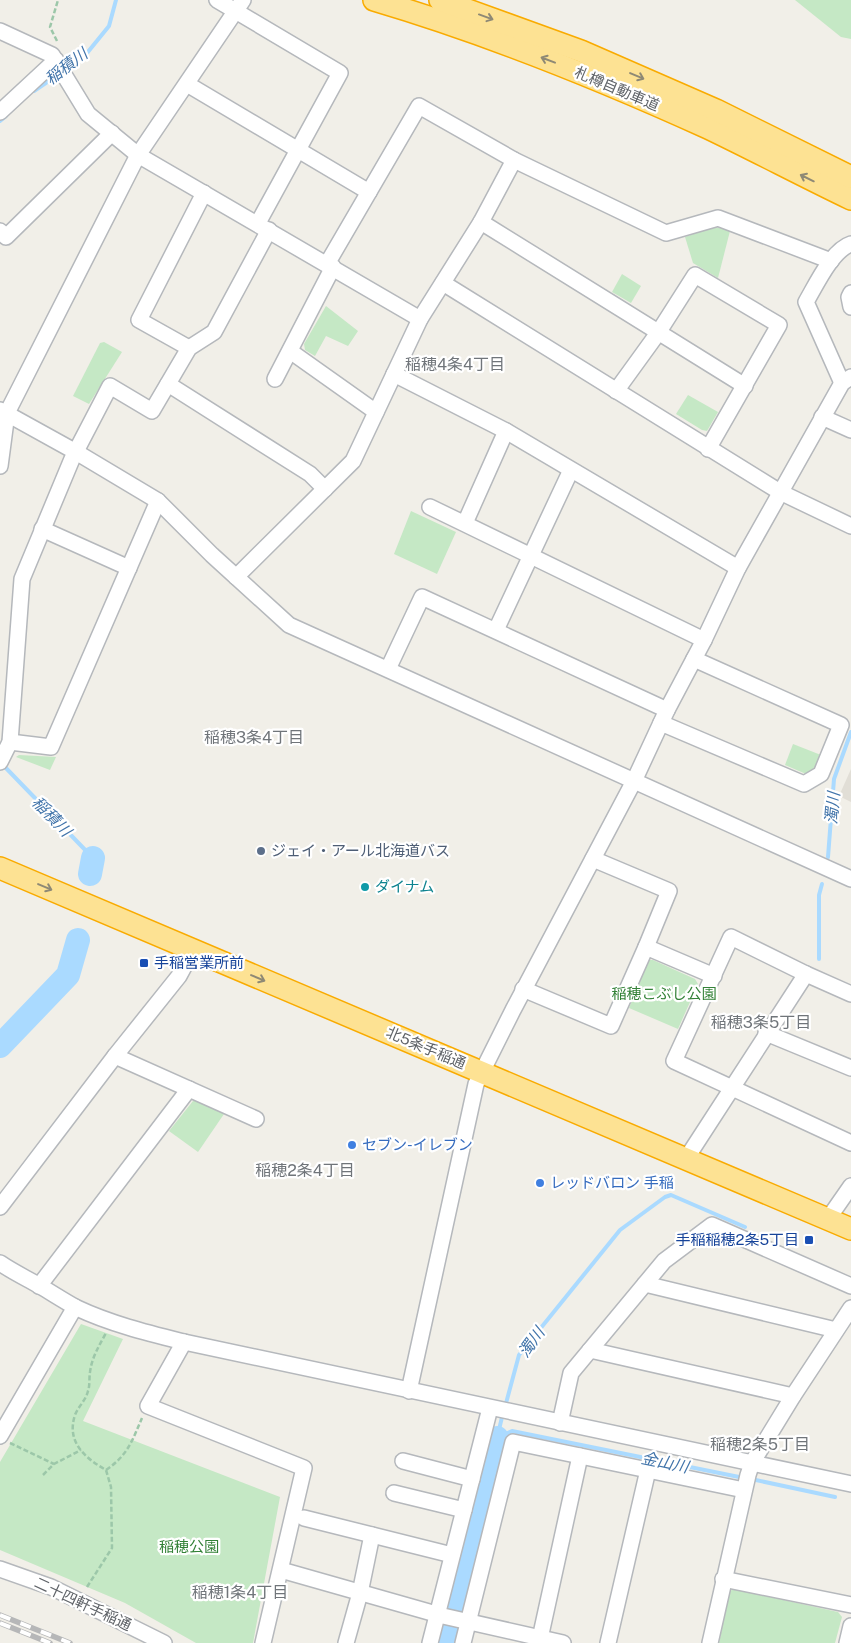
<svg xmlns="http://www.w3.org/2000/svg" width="851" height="1643" viewBox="0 0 851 1643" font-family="'Public Sans','Noto Sans JP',sans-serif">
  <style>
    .education { fill: #e1ded6 }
    .green { fill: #c5e8c5 }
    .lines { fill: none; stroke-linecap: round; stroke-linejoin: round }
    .stream { stroke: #aadaff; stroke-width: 4 }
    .river { stroke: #aadaff; stroke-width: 24 }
    .minor-casing { stroke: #b5b8bc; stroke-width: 18 }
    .highway-casing { stroke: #f9ab00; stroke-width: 24 }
    .path { stroke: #9cc7a9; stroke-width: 2.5; stroke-dasharray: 5 2.5; stroke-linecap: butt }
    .minor { stroke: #fff; stroke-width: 15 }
    .highway { stroke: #fde293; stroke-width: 21 }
    .rail-casing { stroke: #b6b7b8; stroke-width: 5.5 }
    .rail { stroke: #fff; stroke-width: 4; stroke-dasharray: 11; stroke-linecap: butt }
    .oneway { stroke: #8e8975 }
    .service-dot { fill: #5c6f8a; stroke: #fff; stroke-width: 2 }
    .culture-dot { fill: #0f9aa8; stroke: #fff; stroke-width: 2 }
    .transit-dot { fill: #1a4fb4; stroke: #fff; stroke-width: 2 }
    .shop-dot { fill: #3f7fe0; stroke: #fff; stroke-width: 2 }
    .labels { text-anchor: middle; stroke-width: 4.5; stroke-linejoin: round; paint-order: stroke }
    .street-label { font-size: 15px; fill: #5f6368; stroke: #fff }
    .service-label { font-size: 15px; fill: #4e5e75; stroke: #fff; text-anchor: start }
    .culture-label { font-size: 15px; fill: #0d838f; stroke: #fff; text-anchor: start }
    .transit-label { font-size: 15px; fill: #164399; stroke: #fff; text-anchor: start }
    .park-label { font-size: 15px; fill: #348238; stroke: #fff }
    .shop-label { font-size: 15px; fill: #366cbe; stroke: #fff; text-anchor: start }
    .water-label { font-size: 16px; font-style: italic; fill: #4174aa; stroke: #fff }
    .neighbourhood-label { font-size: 16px; fill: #70757a; stroke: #fff }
  </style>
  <rect width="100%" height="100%" fill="#f1efe8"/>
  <path class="education" d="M851,769V802L839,796Z"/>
  <g class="green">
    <path d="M795,0H851V39L841,37Z"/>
    <path d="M711,228H721L730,231L718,278L693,263L685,237Z"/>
    <path d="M622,274L641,286L631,303L612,292Z"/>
    <path d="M326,306L358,331L348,346L326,336L315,356L305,350L304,344Z"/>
    <path d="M104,342L122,352L89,404L73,396L100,343Z"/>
    <path d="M688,395L718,412L707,431L702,430L676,414Z"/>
    <path d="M411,511L456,532L437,574L394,554Z"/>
    <path d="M793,744L821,755L817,766L806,774L785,765Z"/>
    <path d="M19,755L56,757L50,770L16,757Z"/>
    <path d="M649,960H653L695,979L698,984L678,1029L629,1008Z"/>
    <path d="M201,1100L224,1114L198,1152L169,1131L193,1101Z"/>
    <path d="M81,1324L123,1339L83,1421L280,1497L253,1643H196L125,1603L0,1550V1462Z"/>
    <path d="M733,1589L838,1612L842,1617L835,1643H719L729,1592Z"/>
  </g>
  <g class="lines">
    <g class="stream">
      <path d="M65,70L83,58L109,26L116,0"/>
      <path d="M34,91L59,74"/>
      <path d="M0,121L6,116"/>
      <path d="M3,765L93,858"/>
      <path d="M828,857L834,779L851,732"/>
      <path d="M819,959V895L822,884"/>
      <path d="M505,1407L519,1355L620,1230L665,1197L671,1195L745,1227"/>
      <path d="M497,1438L503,1413"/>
      <path d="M497,1438L512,1431L744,1478"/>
      <path d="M751,1479L835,1497"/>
    </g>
    <g class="river">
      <path d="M90,874L93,858"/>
      <path d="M0,1046L68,975L78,940"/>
      <path d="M445,1643L462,1573L478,1519L497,1438"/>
    </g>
    <g class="minor-casing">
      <g id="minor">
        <path d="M217,0L340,73L258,223"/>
        <path d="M0,31L52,55L88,114L138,155L420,319"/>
        <path d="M187,84L369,192"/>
        <path d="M0,112L56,60"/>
        <path d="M481,222L745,386"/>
        <path d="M0,231L6,237L112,133"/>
        <path d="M327,264L419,106L514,160L666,233L718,218L831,261"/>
        <path d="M443,283L780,492L851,526"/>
        <path d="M851,293L849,297L851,307"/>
        <path d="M189,348L139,320L204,193"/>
        <path d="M290,351L376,412"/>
        <path d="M394,374L506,431L738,568"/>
        <path d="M275,379L333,267"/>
        <path d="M842,383L806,302C816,285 832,250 851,244"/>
        <path d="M168,384L310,474L325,489"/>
        <path d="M616,391L658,333L695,275L779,325L708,449"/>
        <path d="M0,410L76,452L158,501L212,555L289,625L851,879"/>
        <path d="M822,417L851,430"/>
        <path d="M0,466L7,413L138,155L243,0"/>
        <path d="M430,507L704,640"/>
        <path d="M465,523L506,431"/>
        <path d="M42,529L129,568"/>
        <path d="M236,577L353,461L420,319L481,222L514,160"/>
        <path d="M496,630L571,470"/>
        <path d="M388,669L422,597L667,710"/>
        <path d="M661,723L804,784L821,774L841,725L694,659"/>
        <path d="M10,742L51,747L158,501"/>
        <path d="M0,762L10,742L22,579L72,459L110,386L152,411L189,348L214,332L269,230"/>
        <path d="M646,947L714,976"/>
        <path d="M523,989L611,1026L646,947L669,891L593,859"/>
        <path d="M851,994L806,974L731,937L674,1061L851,1143"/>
        <path d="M766,1033L851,1068"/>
        <path d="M115,1056L256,1119"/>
        <path d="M686,1159L806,974"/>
        <path d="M0,1207L115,1056L179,976L186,963"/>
        <path d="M828,1219L851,1186"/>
        <path d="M0,1263C13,1272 26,1278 40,1286C52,1293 64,1301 77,1308C111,1324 148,1333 184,1342L851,1484"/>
        <path d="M645,1284L836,1330"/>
        <path d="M39,1286L189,1089"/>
        <path d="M184,1342L148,1406L304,1468L263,1643"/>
        <path d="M590,1350L793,1396"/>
        <path d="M409,1391L476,1084L513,1010L634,781L667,710L704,640L738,568L842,383L851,377"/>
        <path d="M560,1423L571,1373L664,1261L712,1225L851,1286"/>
        <path d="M0,1436L75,1307"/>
        <path d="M403,1461L472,1479"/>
        <path d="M394,1493L464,1510"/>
        <path d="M304,1518L452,1555"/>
        <path d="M0,1569L51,1587L164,1643"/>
        <path d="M281,1570L443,1616L563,1643"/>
        <path d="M723,1579L851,1605"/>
        <path d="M346,1643L360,1593L372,1535"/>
        <path d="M430,1643L490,1408"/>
        <path d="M463,1643L513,1442L744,1490"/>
        <path d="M539,1643L580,1456"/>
        <path d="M608,1643L648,1470"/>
        <path d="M710,1643L748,1475L752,1463L793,1396L851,1308"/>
        <path d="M847,1643L851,1626"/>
      </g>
    </g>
    <g class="highway-casing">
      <g id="highway">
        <path d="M374,0C489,34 600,79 708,128C756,151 803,176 851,199"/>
        <path d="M440,0L581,51L716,110L851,177"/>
        <path d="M0,868L851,1229"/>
      </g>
    </g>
    <g class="path">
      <path d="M57,41L50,27L58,0"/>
      <path d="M10,1443L54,1464"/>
      <path d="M106,1470C128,1455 132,1441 142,1418"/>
      <path d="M43,1475L54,1464L81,1450"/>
      <path d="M87,1587L112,1548L111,1487L106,1470C85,1458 66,1442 75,1415C78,1407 86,1400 88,1391C90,1386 89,1378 90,1372C92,1357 99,1346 106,1333"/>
    </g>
    <use href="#minor" class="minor"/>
    <use href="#highway" class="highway"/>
    <g class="rail-casing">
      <g id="rail">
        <path d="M0,1615L70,1643"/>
        <path d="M0,1623L50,1643"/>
      </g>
    </g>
    <use href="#rail" class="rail"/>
  </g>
  <defs><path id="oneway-shaft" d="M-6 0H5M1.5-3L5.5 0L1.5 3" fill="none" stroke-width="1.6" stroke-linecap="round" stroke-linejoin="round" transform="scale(1.25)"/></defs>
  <g class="oneway">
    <use href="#oneway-shaft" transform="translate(486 17) rotate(20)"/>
    <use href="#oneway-shaft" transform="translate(548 60) rotate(-159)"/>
    <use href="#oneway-shaft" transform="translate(637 76) rotate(23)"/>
    <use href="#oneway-shaft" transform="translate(807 178) rotate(-154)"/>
    <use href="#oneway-shaft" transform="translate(45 887) rotate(23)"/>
    <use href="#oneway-shaft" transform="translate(258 978) rotate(23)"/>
  </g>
  <circle class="service-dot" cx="261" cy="851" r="5"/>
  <circle class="culture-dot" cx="365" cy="887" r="5"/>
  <g class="transit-dot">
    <rect x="139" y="958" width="10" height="10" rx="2.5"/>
    <rect x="804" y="1235" width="10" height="10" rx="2.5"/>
  </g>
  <g class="shop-dot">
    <circle cx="352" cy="1145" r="5"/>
    <circle cx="540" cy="1183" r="5"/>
  </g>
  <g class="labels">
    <g class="street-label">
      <text transform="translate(617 89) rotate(23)" y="5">札樽自動車道</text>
      <text transform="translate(426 1048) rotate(23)" y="5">北5条手稲通</text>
      <text transform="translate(83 1604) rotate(25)" y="5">二十四軒手稲通</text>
    </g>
    <g class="service-label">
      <text x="271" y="856">ジェイ・アール北海道バス</text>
    </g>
    <g class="culture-label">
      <text x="375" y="892">ダイナム</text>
    </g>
    <g class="transit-label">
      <text x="154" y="968">手稲営業所前</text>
      <text x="799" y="1245" text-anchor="end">手稲稲穂2条5丁目</text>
    </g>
    <g class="park-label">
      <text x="664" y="999">稲穂こぶし公園</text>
      <text x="189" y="1552">稲穂公園</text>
    </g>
    <g class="shop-label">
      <text x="362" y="1150">セブン-イレブン</text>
      <text x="550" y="1188">レッドバロン 手稲</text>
    </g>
    <g class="water-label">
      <text transform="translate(66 66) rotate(-37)" y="6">稲積川</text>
      <text transform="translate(832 808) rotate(-85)" y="6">濁川</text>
      <text transform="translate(52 816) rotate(46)" y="6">稲積川</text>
      <text transform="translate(531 1342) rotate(-54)" y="6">濁川</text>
      <text transform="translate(665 1462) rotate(12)" y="6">金山川</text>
    </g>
    <g class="neighbourhood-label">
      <text x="455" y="370">稲穂4条4丁目</text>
      <text x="254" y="743">稲穂3条4丁目</text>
      <text x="761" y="1028">稲穂3条5丁目</text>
      <text x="305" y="1176">稲穂2条4丁目</text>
      <text x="760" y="1450">稲穂2条5丁目</text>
      <text x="240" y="1598">稲穂1条4丁目</text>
    </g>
  </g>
</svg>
